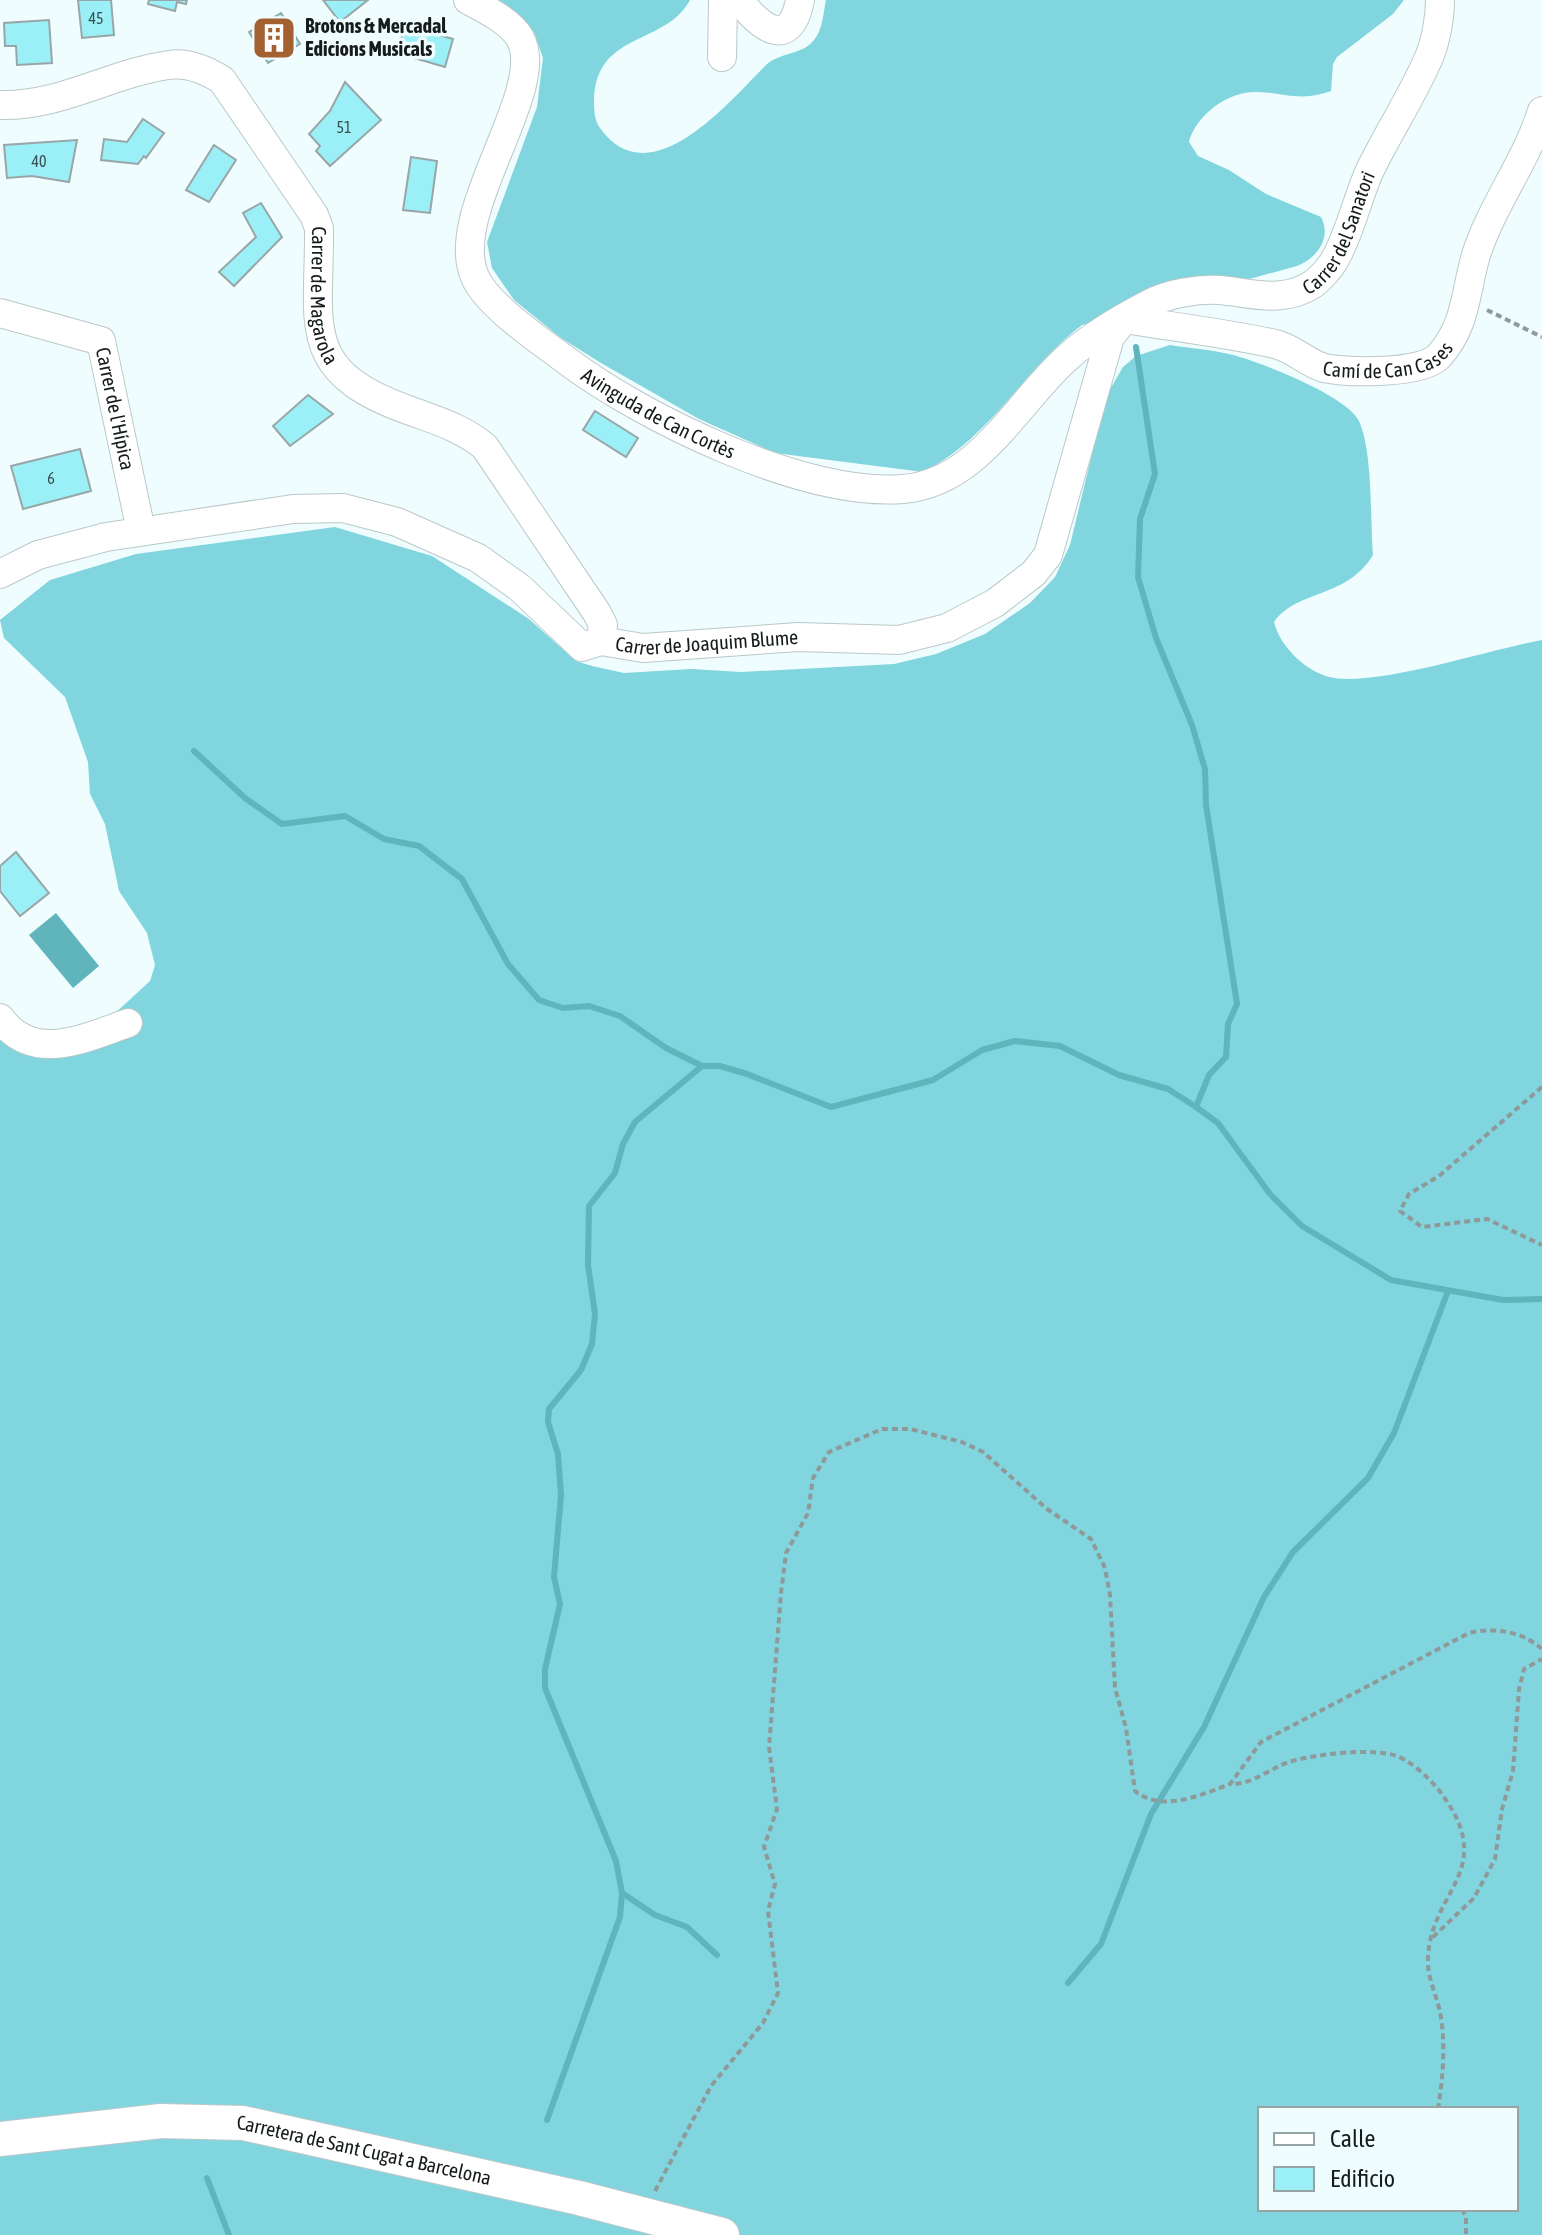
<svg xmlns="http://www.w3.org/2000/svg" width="1542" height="2235" viewBox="0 0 1542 2235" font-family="'Asap Condensed',sans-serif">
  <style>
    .forest { fill: #81d5de; fill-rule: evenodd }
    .water { fill: #60b5bd }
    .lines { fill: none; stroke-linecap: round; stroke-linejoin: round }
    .stream { stroke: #60b5bd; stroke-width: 6 }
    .building { fill: #9bf0f8; stroke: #99a6a7; stroke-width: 2 }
    .minor-casing { stroke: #bbc8c9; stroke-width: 30 }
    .major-casing { stroke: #bbc8c9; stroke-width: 36 }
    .path { stroke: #8f9999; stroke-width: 4; stroke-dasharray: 6 4; stroke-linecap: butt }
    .minor { stroke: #fff; stroke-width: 28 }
    .major { stroke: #fff; stroke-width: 34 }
    .labels { text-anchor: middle; stroke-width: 7; stroke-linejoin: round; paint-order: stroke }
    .number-label { font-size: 16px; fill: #375052 }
    .poi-label { font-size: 20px; font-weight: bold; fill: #161b1b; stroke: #effdfe; text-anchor: start }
    .street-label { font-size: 20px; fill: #161b1b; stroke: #effdfe }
  </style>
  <rect width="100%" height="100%" fill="#effdfe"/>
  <g class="forest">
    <path d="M495,0H690C665,46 597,31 594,99C594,108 594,120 600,128C650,198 729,102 766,65C780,52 803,55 814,40C823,29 823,14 826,0H1404L1393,14L1337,57L1333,64L1331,91C1299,102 1287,93 1257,92C1228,91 1196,115 1189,142L1198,156L1229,170L1266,194L1321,217C1332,238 1317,258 1297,266L1082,325C1024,369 990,439 923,472L775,453L699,419L601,363L561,338L514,300L492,268L487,242L537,107L543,58L534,32Z"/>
    <path d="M1170,345C1194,349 1220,350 1243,358C1269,366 1348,397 1359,421C1373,452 1370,518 1373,555C1346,599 1298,589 1274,622C1280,646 1304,670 1329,677C1374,688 1491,649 1542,640V2235H0V1020L36,1037L112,1016L150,981L155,965L147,933L119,891L105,824L90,794L88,762L65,697L4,638L0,620L50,580L136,554L335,527L432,556L529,619L576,661L592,666L624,673L691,669L741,672L894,664L936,654L985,634L1030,603L1055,577L1070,545L1106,396L1123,367L1136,356ZM1260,2109H1516V2209H1260Z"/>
  </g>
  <path class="water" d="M56,913L99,966L73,988L29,935Z"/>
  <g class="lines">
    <g class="stream">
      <path d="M1136,347L1155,474L1140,519L1138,577L1156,638L1192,725L1205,769L1206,805L1237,1004L1228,1024L1226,1057L1209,1075L1196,1107"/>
      <path d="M194,751L245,798L282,824L345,816L384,839L419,846L462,879L508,964L539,1000L563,1008L589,1006L620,1016L666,1048L702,1066H720L747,1074L831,1107L933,1080L982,1050L1015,1041L1060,1046L1119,1075L1168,1089L1196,1107L1218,1123L1270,1194L1302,1226L1391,1280L1503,1300L1542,1299"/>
      <path d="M702,1066L635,1122L623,1144L615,1173L589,1206L588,1265L595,1314L592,1344L581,1370L549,1409L548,1422L558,1454L561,1495L554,1577L560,1604L545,1669V1688L616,1861L622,1893L655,1915L687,1927L717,1955"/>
      <path d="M1068,1983L1101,1944L1151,1814L1204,1727L1264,1597L1293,1552L1368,1478L1394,1433L1448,1291"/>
      <path d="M547,2120L620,1917L622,1893"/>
      <path d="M207,2178L229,2235"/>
    </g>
  </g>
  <g class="building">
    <path d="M78,0H111L114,35L82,38Z"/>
    <path d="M149,0H187L186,4L177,2L175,11L148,4Z"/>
    <path d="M323,0H368L340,22Z"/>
    <path d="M281,13L300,44L268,63L249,32Z"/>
    <path d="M49,20L52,63L17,65L16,46H5L4,23Z"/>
    <path d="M405,25L453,39L445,67L397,53Z"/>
    <path d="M345,82L381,120L330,166L316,151L320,146L309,134L330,111Z"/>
    <path d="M143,119L164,133L146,158L144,156L138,164L101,160L104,139L127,142Z"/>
    <path d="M77,140L69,182L32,176L7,178L4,145Z"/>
    <path d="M214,145L236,160L209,202L186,190Z"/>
    <path d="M411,157L437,161L430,213L403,210Z"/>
    <path d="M261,203L282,237L234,286L219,272L256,237L243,213Z"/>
    <path d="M308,395L333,414L290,446L273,426Z"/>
    <path d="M595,411L638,438L626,457L583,430Z"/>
    <path d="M80,449L91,491L23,509L11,466Z"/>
    <path d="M16,852L49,893L20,916L0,891V866Z"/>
  </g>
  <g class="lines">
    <g class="minor-casing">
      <g id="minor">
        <path id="s1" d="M468,0C485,9 510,21 520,38C549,90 446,212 475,277C487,305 538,339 563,358C642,418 804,497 903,489C979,483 1017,402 1068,357C1091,336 1122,318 1149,304C1169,293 1198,289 1220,290C1252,293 1283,304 1313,284C1320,279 1331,267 1335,259C1349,236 1358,196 1370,170C1389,131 1413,95 1430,55C1436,39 1440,17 1440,0"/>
        <path d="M739,0C760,27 790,52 800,0"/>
        <path d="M722,57L723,0"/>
        <path id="s2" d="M0,105C60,107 111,73 169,65C188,62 206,70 222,80L314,215L319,228C320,325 298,371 408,410C435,420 463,428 485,447L597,613L603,625L601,641"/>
        <path id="s3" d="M0,313L101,341L141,531"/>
        <path id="s4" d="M1124,319C1174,327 1225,333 1275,344C1293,348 1307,363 1324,368C1348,373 1421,374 1438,357C1467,326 1465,292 1476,255C1492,205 1526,162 1542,111"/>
        <path id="s5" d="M0,574L38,555L106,537L293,509L343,508L397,522L478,558L520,588L582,647L601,641L643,648L798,637L899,640L947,628L995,603L1034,573L1048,555L1110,337L1121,323"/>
        <path d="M0,1018C33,1064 85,1038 128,1023"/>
      </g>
    </g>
    <g class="major-casing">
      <g id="major">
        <path id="s6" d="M0,2139L161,2121L243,2123L579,2198L722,2235"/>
      </g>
    </g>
    <g class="path">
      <path d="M1487,310L1542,337"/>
      <path d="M1542,1087L1439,1176L1409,1194L1400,1211L1422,1227L1487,1219L1542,1245"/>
      <path d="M1433,1937L1474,1898L1495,1859L1502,1809L1513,1771L1519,1690L1524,1669L1542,1659"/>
      <path d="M1438,2109C1443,2078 1446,2043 1440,2012C1436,1993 1427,1978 1428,1958C1431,1888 1501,1870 1438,1789C1428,1777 1406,1756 1389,1754C1361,1749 1320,1754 1292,1761C1271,1767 1253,1785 1230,1784L1261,1742L1469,1633C1494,1627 1522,1631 1542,1649"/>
      <path d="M655,2191L711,2086L763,2023L778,1993L768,1911L775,1884L764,1847L777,1809L769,1747L781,1593L786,1553L808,1513L813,1478L829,1452L882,1429H910L962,1442L983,1452L1047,1509L1091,1539L1105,1568L1110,1595L1115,1688L1126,1728L1135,1791C1162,1813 1201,1795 1230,1784"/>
      <path d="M1462,2209L1466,2217V2235"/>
    </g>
    <use href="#minor" class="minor"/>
    <use href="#major" class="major"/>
  </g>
  <defs>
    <g id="building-square" transform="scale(2.3)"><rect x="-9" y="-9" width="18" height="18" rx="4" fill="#a36030" stroke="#effdfe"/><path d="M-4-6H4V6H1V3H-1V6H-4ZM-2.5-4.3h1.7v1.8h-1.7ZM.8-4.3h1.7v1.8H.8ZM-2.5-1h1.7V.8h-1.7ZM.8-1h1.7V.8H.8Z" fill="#fff"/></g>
  </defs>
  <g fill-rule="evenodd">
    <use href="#building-square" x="274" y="38"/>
  </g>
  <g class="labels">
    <g class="number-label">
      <text x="96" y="24">45</text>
      <text x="344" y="133">51</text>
      <text x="39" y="167">40</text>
      <text x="51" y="484">6</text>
    </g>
    <g class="poi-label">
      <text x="305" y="33">Brotons &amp; Mercadal<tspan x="305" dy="23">Edicions Musicals</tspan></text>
    </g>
    <g class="street-label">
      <text dy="7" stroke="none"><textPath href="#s1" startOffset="1346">Carrer del Sanatori</textPath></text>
      <text dy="7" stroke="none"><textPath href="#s2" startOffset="476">Carrer de Magarola</textPath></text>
      <text dy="7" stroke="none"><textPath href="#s4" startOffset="274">Camí de Can Cases</textPath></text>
      <text dy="7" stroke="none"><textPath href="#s3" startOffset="174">Carrer de l'Hípica</textPath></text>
      <text dy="7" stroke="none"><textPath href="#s1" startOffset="546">Avinguda de Can Cortès</textPath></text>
      <text dy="7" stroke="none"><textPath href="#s5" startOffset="760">Carrer de Joaquim Blume</textPath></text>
      <text dy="7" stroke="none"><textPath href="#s6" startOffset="368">Carretera de Sant Cugat a Barcelona</textPath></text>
    </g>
  </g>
  <rect x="1258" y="2107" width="260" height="104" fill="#effdfe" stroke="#98a3a3" stroke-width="2"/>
  <rect x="1274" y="2133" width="40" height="12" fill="#ffffff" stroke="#98a3a3" stroke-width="2"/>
  <text x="1330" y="2147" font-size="24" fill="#161b1b">Calle</text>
  <rect x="1274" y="2167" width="40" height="24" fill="#9bf0f8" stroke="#98a3a3" stroke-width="2"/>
  <text x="1330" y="2187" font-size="24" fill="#161b1b">Edificio</text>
</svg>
